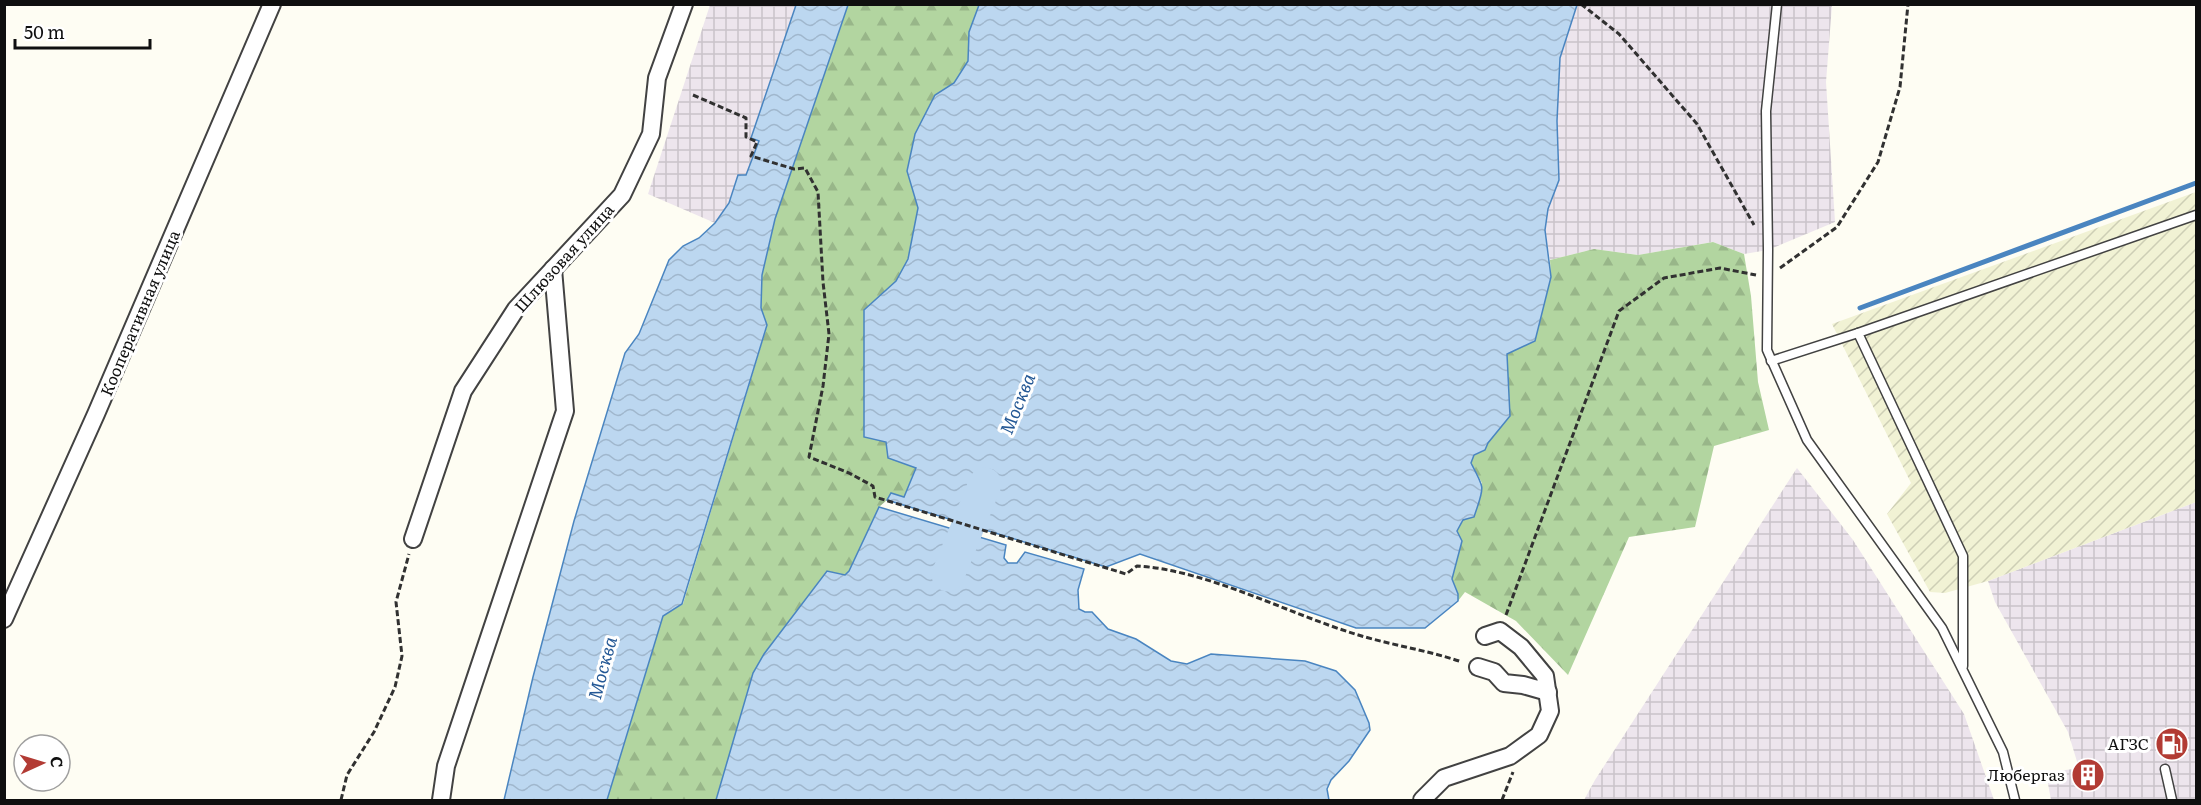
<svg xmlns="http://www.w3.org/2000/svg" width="2201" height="805" viewBox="0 0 2201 805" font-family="Literata,serif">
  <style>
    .industrial { fill: url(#industrial-grid) }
    .farmland { fill: url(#farmland-furrows) }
    .forest { fill: url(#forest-firs) }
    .water { fill: url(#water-waves); stroke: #4a85c0; stroke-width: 1.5 }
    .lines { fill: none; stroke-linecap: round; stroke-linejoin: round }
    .stream { stroke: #4a85c0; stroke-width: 5 }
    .river { stroke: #bcd7f0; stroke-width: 33 }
    .service-casing { stroke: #424242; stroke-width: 11 }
    .minor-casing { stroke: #424242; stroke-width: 20 }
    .path { stroke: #313131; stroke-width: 3; stroke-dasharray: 6 3; stroke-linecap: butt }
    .service { stroke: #fff; stroke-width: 8 }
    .minor { stroke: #fff; stroke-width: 16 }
    .labels { text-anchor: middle; stroke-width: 6; stroke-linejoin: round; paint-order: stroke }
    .street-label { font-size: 16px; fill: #0f0f0f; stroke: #fff }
    .poi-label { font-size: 16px; fill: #0f0f0f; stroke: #fff; text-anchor: end }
    .water-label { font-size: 18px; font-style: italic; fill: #245895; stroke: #fff }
  </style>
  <defs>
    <pattern id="industrial-grid" width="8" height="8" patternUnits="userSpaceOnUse" patternTransform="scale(1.5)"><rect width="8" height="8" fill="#ede5ed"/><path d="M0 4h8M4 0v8" fill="none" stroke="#cac3ca"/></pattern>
    <pattern id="farmland-furrows" width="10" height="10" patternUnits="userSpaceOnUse" patternTransform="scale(1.5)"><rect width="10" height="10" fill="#f1f2d4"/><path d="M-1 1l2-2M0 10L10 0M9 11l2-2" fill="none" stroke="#cdceb5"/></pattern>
    <pattern id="forest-firs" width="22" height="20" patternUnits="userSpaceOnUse" patternTransform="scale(1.5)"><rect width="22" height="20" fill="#b2d5a0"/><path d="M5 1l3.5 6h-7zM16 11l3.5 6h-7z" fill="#98b689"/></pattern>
    <pattern id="water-waves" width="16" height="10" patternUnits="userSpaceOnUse" patternTransform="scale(1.5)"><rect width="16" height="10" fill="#bcd7f0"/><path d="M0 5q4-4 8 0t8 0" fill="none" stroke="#a0b7cd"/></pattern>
  </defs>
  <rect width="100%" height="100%" fill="#fefdf3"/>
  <g class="industrial">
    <path d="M710,5H796L751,137L759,141L746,175H738L729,203L715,223L648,194Z"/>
    <path d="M1577,5H1832L1826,82L1835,222L1768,250L1744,254L1713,242L1638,255L1594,249L1550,260L1545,230L1548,209L1559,180L1557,121L1560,58Z"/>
    <path d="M1797,468L1853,540L1964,714L1994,800H1584L1595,780Z"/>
    <path d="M2196,502V800H2051L2046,773L2079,768L2068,732L1995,602L1988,581Z"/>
  </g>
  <path class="farmland" d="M2196,192V502L1988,581L1945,593L1930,592L1887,514L1911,483L1832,324Z"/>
  <g class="forest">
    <path d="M848,5H979L969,32L968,61L954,83L935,95L907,171L918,208L908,259L896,281L864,310L887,442L916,467L904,497L891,493L887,500L879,507L849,571L845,575L827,571L764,654L753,673L716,800H607L663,616L683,604L767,326L761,308L762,275L775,219Z"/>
    <path d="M1713,242L1744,254L1751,296L1758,382L1769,430L1714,446L1695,527L1629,537L1568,675L1516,621L1465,592L1458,601V593L1452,579L1462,541L1457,531L1482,483L1471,463L1474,455L1485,450L1488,443L1510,416L1507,354L1551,277L1550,260L1594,249L1638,255Z"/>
  </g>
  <g class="water">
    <path d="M796,5H848L775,219L762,275L761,308L767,325L682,604L663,616L607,800H504L533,677L574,521L625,353L639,334L669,260L683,246L699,238L715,223L729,203L738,175H746L759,141L751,138Z"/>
    <path d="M979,5H1577L1560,58L1557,121L1559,180L1548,209L1545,230L1551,277L1535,341L1507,354L1510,416L1488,443L1485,450L1474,455L1471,463C1486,491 1484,486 1474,517L1463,520L1457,531L1462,541L1452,579L1458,594V601L1425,628H1356L1140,554L1106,567L887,500L891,493L904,497L916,468L888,458L886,442L864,437V310L896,281L908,259L918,208L907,171L915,134L935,95L954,83L968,61L969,32Z"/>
    <path d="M879,507L1006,545L1004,558L1008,563H1017L1025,552L1084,569L1078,590L1079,609L1085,612H1092L1108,629L1136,639L1171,661L1187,664L1211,654L1305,661L1336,671L1355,690L1369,723L1370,730L1349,761L1331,780L1327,789L1329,800H716L753,673L764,654L827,571L845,575L849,571Z"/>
  </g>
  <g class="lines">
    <path class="stream" d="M1860,308L2196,183"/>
    <path class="river" d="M948,575L985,484"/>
    <g class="service-casing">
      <g id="service">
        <path d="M1777,4L1766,111L1768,250L1767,350L1807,440L1942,628L2003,752L2015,800"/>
        <path d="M1771,361L1858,333"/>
        <path d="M1963,666V556L1858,333L2196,215"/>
        <path d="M2165,769L2172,800"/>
      </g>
    </g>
    <g class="minor-casing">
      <g id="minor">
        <path d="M413,539L463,391L516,309L622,195L651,134L657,78L684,4"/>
        <path d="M4,619L96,414L272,4"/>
        <path d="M1478,667L1494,672L1504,683L1523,685L1548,692"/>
        <path d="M441,800L446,766L565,411L553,269"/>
        <path d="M1422,800L1444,778L1510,756L1539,735L1550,711L1545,676L1521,647L1500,631L1485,636"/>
      </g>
    </g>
    <g class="path">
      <path d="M1581,4L1619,34L1697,124L1754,225"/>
      <path d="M693,95L746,118V137L757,142L751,156L794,169L805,168L818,192L823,282L829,334L823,386L809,457L849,473L873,486L875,497L1126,574L1137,566C1207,570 1287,613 1355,634C1390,645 1427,650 1462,662"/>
      <path d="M1780,268L1837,227L1878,162L1900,87L1908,4"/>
      <path d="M1506,615L1619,311L1664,278L1720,268L1756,275"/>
      <path d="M341,800L347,775L374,732L395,687L402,656L396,602L409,554"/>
      <path d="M1502,800L1513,772"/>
    </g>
    <use href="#service" class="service"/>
    <use href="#minor" class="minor"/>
  </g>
  <defs>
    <g id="fuel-disc" transform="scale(1.725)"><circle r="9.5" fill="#b23b34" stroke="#fff"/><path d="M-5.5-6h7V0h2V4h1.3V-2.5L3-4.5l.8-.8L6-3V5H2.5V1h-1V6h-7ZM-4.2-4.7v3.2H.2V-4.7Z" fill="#fff"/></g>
    <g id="building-disc" transform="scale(1.725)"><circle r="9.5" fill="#b23b34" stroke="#fff"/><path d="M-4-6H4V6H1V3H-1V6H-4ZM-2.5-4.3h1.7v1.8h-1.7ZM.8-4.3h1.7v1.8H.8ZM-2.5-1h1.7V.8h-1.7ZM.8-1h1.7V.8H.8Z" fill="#fff"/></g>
  </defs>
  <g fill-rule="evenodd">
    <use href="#fuel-disc" x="2172" y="744"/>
    <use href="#building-disc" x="2088" y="775"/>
  </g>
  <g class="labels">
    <g class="street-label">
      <text transform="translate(564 258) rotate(-48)" y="6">Шлюзовая улица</text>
      <text transform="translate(140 313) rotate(-67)" y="6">Кооперативная улица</text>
    </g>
    <g class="poi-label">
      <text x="2149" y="750">АГЗС</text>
      <text x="2065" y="781">Любергаз</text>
    </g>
    <g class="water-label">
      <text transform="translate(1018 404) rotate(-68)" y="6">Москва</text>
      <text transform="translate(603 668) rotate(-75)" y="6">Москва</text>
    </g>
  </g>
  <rect width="2201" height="805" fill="none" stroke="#0f0f0f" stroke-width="12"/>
  <g transform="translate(42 763) rotate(86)"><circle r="28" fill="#ffffff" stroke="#9f9f9f" stroke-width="1.5"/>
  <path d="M0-4.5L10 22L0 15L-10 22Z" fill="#b23b34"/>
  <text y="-9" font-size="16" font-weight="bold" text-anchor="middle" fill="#0f0f0f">С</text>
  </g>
  <path d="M15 39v9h135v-9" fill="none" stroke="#0f0f0f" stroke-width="3"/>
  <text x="24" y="39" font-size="18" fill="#0f0f0f" stroke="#ffffff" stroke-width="4.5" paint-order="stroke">50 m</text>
</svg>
